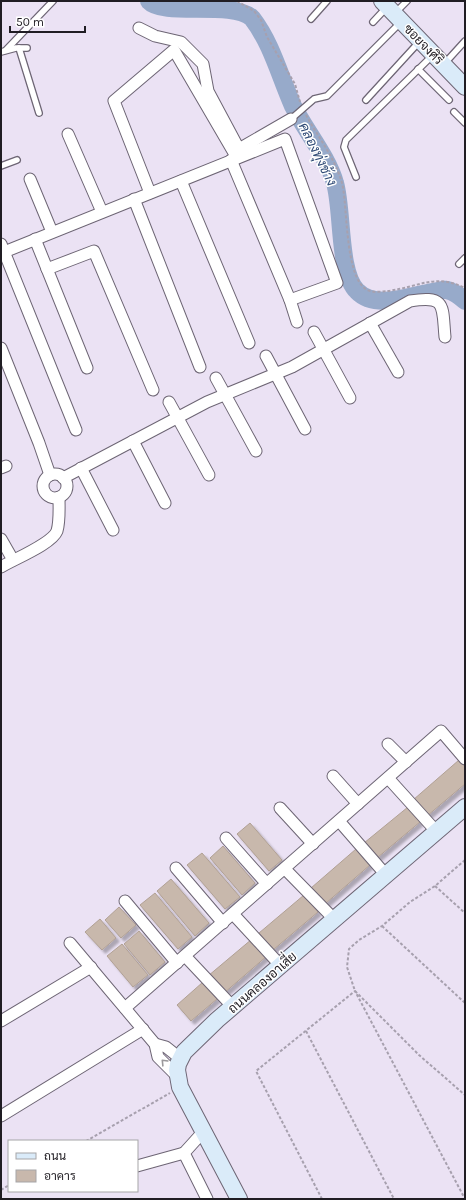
<svg xmlns="http://www.w3.org/2000/svg" width="466" height="1200" viewBox="0 0 466 1200" font-family="Karla,Sarabun,sans-serif">
  <style>
    .lines { fill: none; stroke-linecap: round; stroke-linejoin: round }
    .river { stroke: #97aaca; stroke-width: 18 }
    .building { fill: #c8b8ac; stroke: #b0a094; filter: url(#shadow) }
    .lane-casing { stroke: #6d6574; stroke-width: 8 }
    .street-casing { stroke: #6d6574; stroke-width: 13 }
    .secondary-casing { stroke: #6d6574; stroke-width: 18 }
    .path { stroke: #a7a0ae; stroke-width: 2; stroke-dasharray: 3 2; stroke-linecap: butt }
    .lane { stroke: #fff; stroke-width: 5.5 }
    .street { stroke: #fff; stroke-width: 11 }
    .secondary { stroke: #daebf9; stroke-width: 16 }
    .oneway { stroke: #9b999c }
    .labels { text-anchor: middle; stroke-width: 3; stroke-linejoin: round; paint-order: stroke }
    .street-label { font-size: 13px; fill: #201d23; stroke: #fff }
    .water-label { font-size: 14px; font-style: italic; fill: #304b76; stroke: #fff }
  </style>
  <defs>
    <filter id="shadow"><feDropShadow dx="3.5" dy="3.5" stdDeviation="1" flood-color="#0004"/></filter>
  </defs>
  <rect width="100%" height="100%" fill="#ebe2f4"/>
  <g class="lines">
    <path class="river" d="M149,1C164,17 231,0 252,18C272,44 280,77 293,106C305,130 328,157 335,183C343,210 338,272 357,291C375,310 410,296 432,292C437,292 443,289 447,290C454,292 460,296 465,301"/>
  </g>
  <g class="building">
    <path d="M459,760L465,766V784L427,816L413,800Z"/>
    <path d="M408,807L420,822L377,858L364,843Z"/>
    <path d="M250,823L282,860L269,871L237,834Z"/>
    <path d="M223,846L255,883L242,895L210,858Z"/>
    <path d="M356,849L370,865L325,904L311,888Z"/>
    <path d="M202,853L240,897L225,909L187,865Z"/>
    <path d="M171,879L209,923L195,936L157,891Z"/>
    <path d="M155,893L192,937L178,949L140,905Z"/>
    <path d="M304,895L318,912L273,950L259,933Z"/>
    <path d="M119,907L136,925L121,938L105,920Z"/>
    <path d="M100,919L116,938L102,950L85,932Z"/>
    <path d="M139,931L165,962L150,975L124,944Z"/>
    <path d="M252,939L267,956L223,994L208,976Z"/>
    <path d="M122,944L148,975L133,987L107,956Z"/>
    <path d="M203,982L217,999L191,1021L177,1005Z"/>
  </g>
  <g class="lines">
    <g class="lane-casing">
      <g id="lane">
        <path d="M396,12L407,1"/>
        <path d="M311,19L327,1"/>
        <path d="M373,22L387,7"/>
        <path d="M19,48L39,113"/>
        <path d="M6,50L53,1"/>
        <path d="M1,52L16,48H27"/>
        <path d="M445,63L465,41"/>
        <path d="M418,69L449,100"/>
        <path d="M366,100L420,41"/>
        <path d="M454,112L465,123"/>
        <path d="M291,119L314,99L327,96L400,23"/>
        <path d="M1,166L17,160"/>
        <path d="M356,177L344,147L346,140L433,55"/>
        <path d="M459,264L465,258"/>
      </g>
    </g>
    <g class="street-casing">
      <g id="street">
        <path d="M139,28L155,36L181,42L203,64L208,91L239,149L291,119"/>
        <path d="M68,134L102,212"/>
        <path d="M231,160L290,300L297,322"/>
        <path d="M30,179L52,232"/>
        <path d="M181,181L249,343"/>
        <path d="M150,193L114,101L174,50L237,158"/>
        <path d="M134,199L200,367"/>
        <path d="M35,239L87,368"/>
        <path d="M1,244L76,430"/>
        <path d="M4,252L285,139L337,283L290,300"/>
        <path d="M47,269L94,251L153,390"/>
        <path d="M370,323L398,372"/>
        <path d="M314,332L350,398"/>
        <path d="M1,348L39,443L50,475"/>
        <path d="M266,356L305,429"/>
        <path d="M216,378L256,451"/>
        <path d="M169,402L209,475"/>
        <path d="M133,441L165,503"/>
        <path d="M1,468L6,466"/>
        <path d="M81,468L113,530"/>
        <circle cx="55" cy="486" r="12"/>
        <path d="M63,478L207,402L292,367L410,301C447,295 442,306 445,337"/>
        <path d="M1,539L13,560"/>
        <path d="M1,567C14,559 52,544 57,531C60,521 59,508 59,497"/>
        <path d="M388,744L406,762"/>
        <path d="M333,776L358,804"/>
        <path d="M388,778L436,831"/>
        <path d="M280,808L313,844"/>
        <path d="M339,821L386,875"/>
        <path d="M226,838L267,884"/>
        <path d="M176,868L223,923"/>
        <path d="M285,869L335,920"/>
        <path d="M125,901L177,963"/>
        <path d="M233,914L281,966"/>
        <path d="M70,943L155,1044L158,1057L179,1078"/>
        <path d="M185,956L233,1007"/>
        <path d="M125,1008L441,731L465,759"/>
        <path d="M1,1021L91,967"/>
        <path d="M155,1044L166,1047L181,1059"/>
        <path d="M1,1116L143,1029"/>
        <path d="M203,1132L184,1153L207,1199"/>
        <path d="M137,1166L184,1153"/>
      </g>
    </g>
    <g class="secondary-casing">
      <g id="secondary">
        <path d="M382,1L465,87"/>
        <path d="M239,1199L180,1087L177,1070L178,1064L184,1052L217,1020L465,807"/>
      </g>
    </g>
    <g class="path">
      <path d="M237,1L254,11L261,20L267,37L295,84L300,102"/>
      <path d="M306,115C318,137 335,158 342,183C348,205 344,284 370,291C376,293 383,291 388,291C419,287 435,273 465,288"/>
      <path d="M465,860L435,886L410,902L382,926L359,940L349,949L347,967L355,991L419,1055L465,1095"/>
      <path d="M435,886L465,913"/>
      <path d="M382,926L465,1003"/>
      <path d="M306,1031L394,1199"/>
      <path d="M86,1141L170,1093"/>
      <path d="M1,1190L9,1185"/>
      <path d="M322,1199L256,1071L355,991L465,1199"/>
    </g>
    <use href="#lane" class="lane"/>
    <use href="#street" class="street"/>
    <use href="#secondary" class="secondary"/>
  </g>
  <defs><path id="oneway-chevron" d="M-2-3.5L2.5 0L-2 3.5" fill="none" stroke-width="1.6" stroke-linecap="round" stroke-linejoin="round"/></defs>
  <use class="oneway" href="#oneway-chevron" transform="translate(164 1062) rotate(-134)"/>
  <g class="labels">
    <g class="street-label">
      <text transform="translate(424 44) rotate(46)" y="5">ซอยจงศิริ</text>
      <text transform="translate(262 982) rotate(-41)" y="5">ถนนคลองอาเสี่ย</text>
    </g>
    <g class="water-label">
      <text transform="translate(318 154) rotate(64)" y="5">คลองทุ่งช้าง</text>
    </g>
  </g>
  <rect width="466" height="1200" fill="none" stroke="#201d23" stroke-width="4"/>
  <rect x="8" y="1140" width="130" height="52" fill="#ffffff" stroke="#a6a5a7"/>
  <rect x="16" y="1153" width="20" height="6" fill="#daebf9" stroke="#a6a5a7"/>
  <text x="44" y="1160" font-size="12" fill="#201d23">ถนน</text>
  <rect x="16" y="1170" width="20" height="12" fill="#c8b8ac" stroke="#a6a5a7"/>
  <text x="44" y="1180" font-size="12" fill="#201d23">อาคาร</text>
  <path d="M10 26v6h75v-6" fill="none" stroke="#201d23" stroke-width="2"/>
  <text x="16" y="26" font-size="12" fill="#201d23" stroke="#ffffff" stroke-width="3" paint-order="stroke">50 m</text>
</svg>
